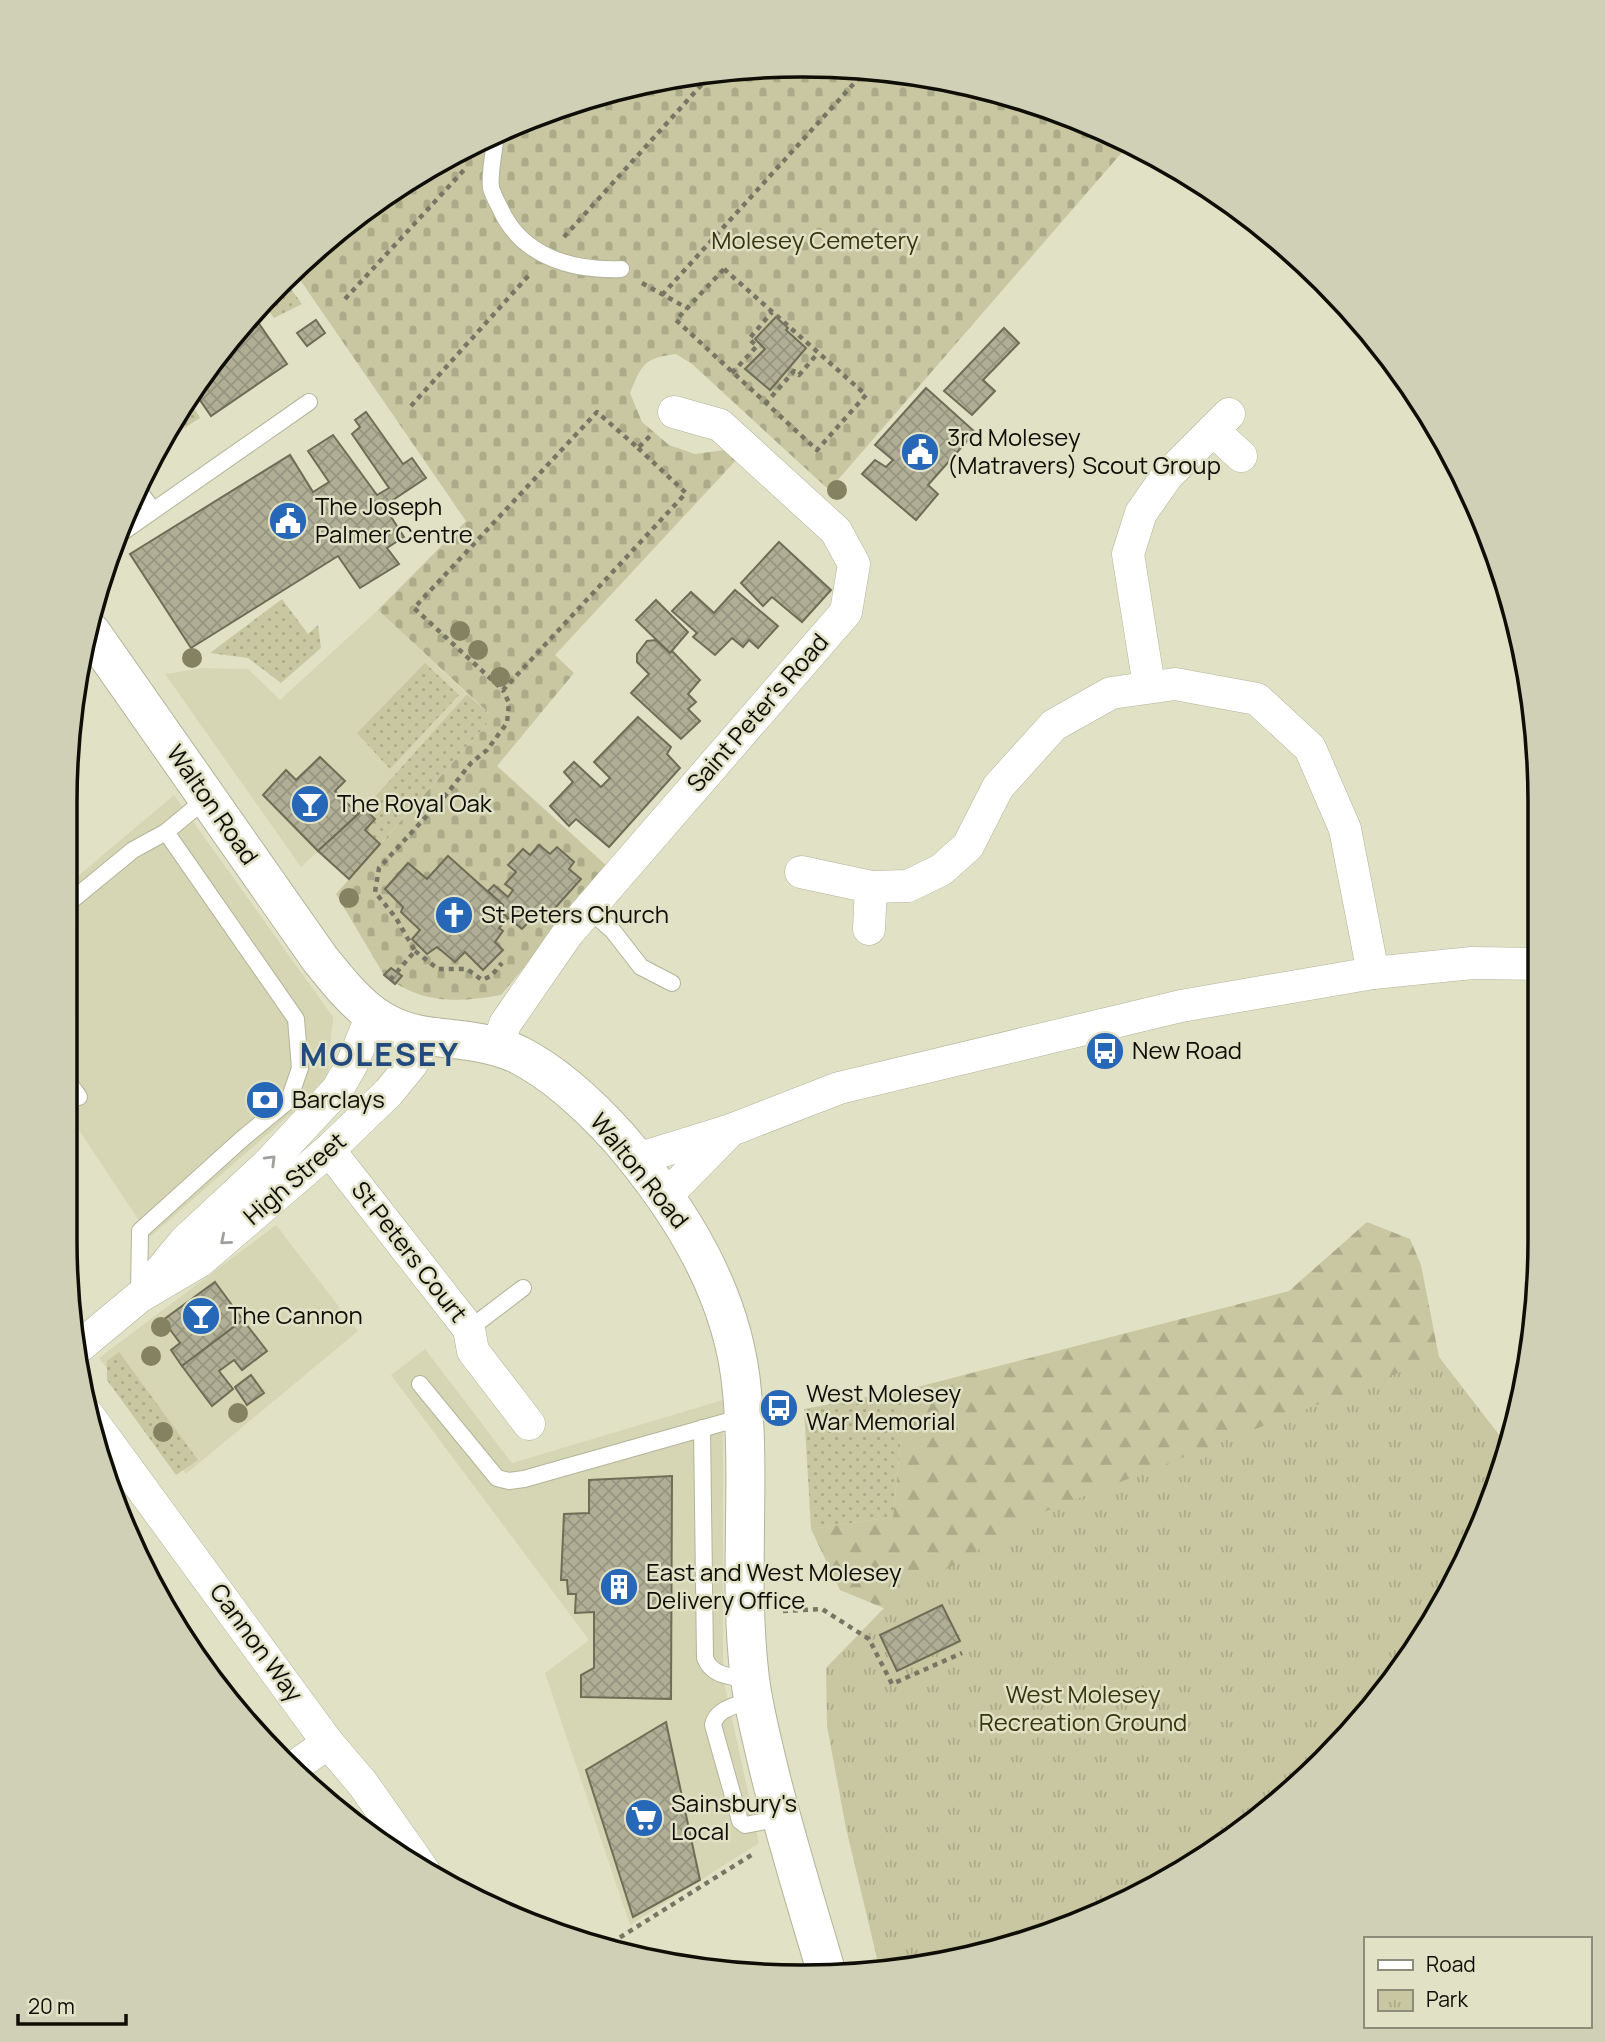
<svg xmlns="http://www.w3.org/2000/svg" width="1605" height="2042" viewBox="0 0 1605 2042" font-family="Manrope,sans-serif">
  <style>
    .built { fill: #d7d6b4 }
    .grass { fill: url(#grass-dots) }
    .forest { fill: url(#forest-firs) }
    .cemetery { fill: url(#cemetery-stones) }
    .park { fill: url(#park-tufts) }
    .building { fill: url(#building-cross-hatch); stroke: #6e6d56; stroke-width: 2 }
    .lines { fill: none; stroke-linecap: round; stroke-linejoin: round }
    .lane-casing { stroke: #b4b39a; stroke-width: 18 }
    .street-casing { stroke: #b4b39a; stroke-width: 33 }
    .secondary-casing { stroke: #b4b39a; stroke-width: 40 }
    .path { stroke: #777665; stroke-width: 4.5; stroke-dasharray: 5 5; stroke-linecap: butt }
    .lane { stroke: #fff; stroke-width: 16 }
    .street { stroke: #fff; stroke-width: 32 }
    .secondary { stroke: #fff; stroke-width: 38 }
    .tree { fill: #848260 }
    .oneway { stroke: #9f9f9b }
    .labels { text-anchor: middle; stroke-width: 5; stroke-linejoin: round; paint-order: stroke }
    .park-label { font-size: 24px; fill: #37350d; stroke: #e1e1c6 }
    .poi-label { font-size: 24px; fill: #0f0e06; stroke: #e1e1c6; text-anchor: start }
    .street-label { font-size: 24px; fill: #0f0e06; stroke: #e1e1c6 }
    .district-label { font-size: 32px; font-weight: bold; letter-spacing: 2px; fill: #214a7e; stroke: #e1e1c6 }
    .rim { fill: none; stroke: #0f0e06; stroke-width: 3.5 }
  </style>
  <defs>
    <pattern id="grass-dots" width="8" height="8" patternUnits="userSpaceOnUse" patternTransform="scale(1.75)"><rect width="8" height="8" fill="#c8c7a1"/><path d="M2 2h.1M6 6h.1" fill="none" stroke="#abaa89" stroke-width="1.8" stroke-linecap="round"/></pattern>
    <pattern id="forest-firs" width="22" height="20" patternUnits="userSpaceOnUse" patternTransform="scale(1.75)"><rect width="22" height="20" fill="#c8c7a1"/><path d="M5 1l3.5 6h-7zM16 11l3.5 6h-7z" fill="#abaa89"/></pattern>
    <pattern id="cemetery-stones" width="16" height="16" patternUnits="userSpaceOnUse" patternTransform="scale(1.75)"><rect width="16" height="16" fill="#c8c7a1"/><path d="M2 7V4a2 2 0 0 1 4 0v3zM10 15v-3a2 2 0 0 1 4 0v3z" fill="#abaa89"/></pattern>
    <pattern id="park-tufts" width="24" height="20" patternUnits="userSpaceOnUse" patternTransform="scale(1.75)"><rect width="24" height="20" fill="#c8c7a1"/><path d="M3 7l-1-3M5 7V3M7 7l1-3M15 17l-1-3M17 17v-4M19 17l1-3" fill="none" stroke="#abaa89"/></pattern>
    <pattern id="building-cross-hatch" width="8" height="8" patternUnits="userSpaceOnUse" patternTransform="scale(1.75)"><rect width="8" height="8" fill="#b0af96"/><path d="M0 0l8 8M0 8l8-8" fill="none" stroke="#969580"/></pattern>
  </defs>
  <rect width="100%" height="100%" fill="#e1e1c6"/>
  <g class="built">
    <path d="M378,610L467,694L364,809L301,867L165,674L204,668L248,669L280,700Z"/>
    <path d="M174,795L333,1017L327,1082L150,1237L65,1109L66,886Z"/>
    <path d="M276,1225L358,1331L186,1474L99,1358Z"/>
    <path d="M425,1349L512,1463L723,1400V1677L759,1843L630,1925L545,1673L589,1640L391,1375Z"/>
  </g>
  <g class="grass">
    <path d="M285,281L302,304L274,318L264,303Z"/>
    <path d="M188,397L200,418L176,433L170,425Z"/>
    <path d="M282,599L308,634L318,625L321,648L281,683L248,658L210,653Z"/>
    <path d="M425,663L459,695L390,769L357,733Z"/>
    <path d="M467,694L493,717L380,844L365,830L375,819L364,809Z"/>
    <path d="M119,1352L198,1460L176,1475L107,1380V1361Z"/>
    <path d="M906,1390L893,1517L811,1529L804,1409Z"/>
  </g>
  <path class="forest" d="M1367,1222L1410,1239L1421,1265L1439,1357L1479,1415L898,1614L840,1590L811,1529L893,1517L906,1390L1289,1291Z"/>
  <path class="cemetery" d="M850,66L993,90L1131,142L829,490L692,364L676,354C644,358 642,364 630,393L642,422L669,445L695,454L725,450L739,457L555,655L574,673L497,766L608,867L501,995C457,1003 421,1004 384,975L336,894L493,717L378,610L466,521L294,271L316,248L433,164L565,104L706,71Z"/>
  <path class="park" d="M1439,1357L1507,1445L1484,1521L1416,1650L1289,1794L1172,1878L994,1952L879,1967L846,1828L827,1726L826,1668L886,1606L1036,1515Z"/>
  <g class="building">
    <path d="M253,315L287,364L211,416L193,390L217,353Z"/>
    <path d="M776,317L788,328L786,330L806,348L770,390L745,369L765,349L755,339Z"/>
    <path d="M316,320L325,333L307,346L297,333Z"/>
    <path d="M1004,328L1019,343L983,380L995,391L972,415L944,391Z"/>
    <path d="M926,388L975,432L928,485L938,494L916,520L862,474L875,460L886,467L893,460L875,445Z"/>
    <path d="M366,412L403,464L412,458L426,478L384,506L404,537L387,548L399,564L360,588L338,556L191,648L130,554L290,455L313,492L329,482L308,451L333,435L377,495L389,488L352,434L360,427L355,420Z"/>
    <path d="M779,542L831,590L802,622L772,597L763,606L741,583Z"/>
    <path d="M735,590L778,626L758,648L749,640L743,647L732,638L715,655L693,637L697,633L672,611L691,592L714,613Z"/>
    <path d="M656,600L688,632L670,653L636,620Z"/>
    <path d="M656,640L670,653L672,651L700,680L688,694L696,702L688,709L700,721L681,739L631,693L649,674L637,662V654L647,641Z"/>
    <path d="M638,717L671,747L667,754L680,768L609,847L576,819L569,826L550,806L573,782L564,772L574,762L601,787L610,778L594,762Z"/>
    <path d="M320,757L345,781L335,791L358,814L318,851L263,795L286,770L296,780Z"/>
    <path d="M364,809L375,819L365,830L380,844L349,879L318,851Z"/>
    <path d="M539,845L550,854L557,847L574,862L569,869L581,879L546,918L539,911L522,929L499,910L503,905L488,891L494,885L508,897L513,890L505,884L516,872L508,865L523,849L530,855Z"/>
    <path d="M448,856L503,905L499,910L508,918L499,928L503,931L495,942L503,950L483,970L465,952L455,962L437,947L427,954L412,939L420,930L401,912L403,907L385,889L408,863L427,879Z"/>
    <path d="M391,968L402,976L395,984L384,975Z"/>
    <path d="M215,1282L243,1320L182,1366L171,1350L180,1343L163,1320Z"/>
    <path d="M243,1320L267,1351L242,1370L234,1360L219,1371L233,1389L212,1406L182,1366Z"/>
    <path d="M251,1375L264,1393L247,1405L235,1387Z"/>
    <path d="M672,1476L671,1699L581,1697V1675L594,1668V1612L575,1613L576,1594H568L567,1580H561L564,1514L589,1513V1480Z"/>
    <path d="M942,1605L960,1641L897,1671L880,1635Z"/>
    <path d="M666,1722L700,1880L633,1917L586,1770Z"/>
  </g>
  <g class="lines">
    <g class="lane-casing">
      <g id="lane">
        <path d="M498,134L495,140C494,154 489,174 491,188C493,195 497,202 500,208C521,256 571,271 621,269"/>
        <path d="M138,490L153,510"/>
        <path d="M117,536L309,402"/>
        <path d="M66,905L133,850L166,832"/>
        <path d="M588,909L613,931L641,967L672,983"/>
        <path d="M65,1077L79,1097"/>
        <path d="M139,1293L140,1231L242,1139L289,1100L300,1068L296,1019L166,832L207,798"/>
        <path d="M469,1329L523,1288"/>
        <path d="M420,1384L497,1478L509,1481L524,1479L743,1417"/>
        <path d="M702,1428L705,1658C712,1677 732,1676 750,1680"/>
        <path d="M753,1699C739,1705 716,1708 713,1725L740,1821L745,1825L781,1818"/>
      </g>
    </g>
    <g class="street-casing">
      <g id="street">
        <path d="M1213,430L1241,456"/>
        <path d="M1149,686L1128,554L1141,513L1167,476L1229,414"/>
        <path d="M801,872L871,887L908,886L941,870L968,846L998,787L1054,725L1111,693L1175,684L1257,699L1310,748L1345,829L1373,973"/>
        <path d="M869,929L871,887"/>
        <path d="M498,1047L505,1024L568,933L846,612L854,564L836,531L720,425L674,412"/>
        <path d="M329,1150L469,1329L473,1351L529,1424"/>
        <path d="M637,1159L731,1130L839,1088L1181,1006L1373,973L1472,963L1539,964"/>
        <path d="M665,1197L727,1134"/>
        <path d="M153,1280L184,1242L269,1163L337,1090L352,1064L372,1015"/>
        <path d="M79,1347L139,1297L200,1261L329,1150L389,1092L411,1065L427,1036"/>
        <path d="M88,1415L328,1743L363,1784L424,1871"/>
        <path d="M291,1769L328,1743"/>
      </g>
    </g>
    <g class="secondary-casing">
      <path id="secondary" d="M91,632L320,959C351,997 375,1029 427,1036C458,1040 490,1041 519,1055C556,1074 591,1107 619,1138C681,1210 734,1295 742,1392C751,1487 738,1583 750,1679C754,1710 762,1740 769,1770C786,1839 807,1906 827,1974"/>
    </g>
    <g class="path">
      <path d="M564,237L714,71"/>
      <path d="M724,269L866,395L817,450L676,320Z"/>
      <path d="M642,283L687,308"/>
      <path d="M662,295L867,69"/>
      <path d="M345,299L464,170"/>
      <path d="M732,373L757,346L749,339L772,312"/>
      <path d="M765,404L794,371L799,375L818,353"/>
      <path d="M411,406L530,274"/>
      <path d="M638,448L686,493L503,690L414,608L597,412L638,448L651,435"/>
      <path d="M415,951L438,969H467L482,980L491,976L502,963"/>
      <path d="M390,980L415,951L396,918L375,892L379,868L445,796L471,763L487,750L507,723L509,703L503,690"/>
      <path d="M783,1611L822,1609L869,1639L892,1684L962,1653"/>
      <path d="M603,1948L753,1854"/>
    </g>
    <use href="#lane" class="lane"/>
    <use href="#street" class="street"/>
    <use href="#secondary" class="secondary"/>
  </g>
  <g class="tree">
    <circle cx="837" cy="490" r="10"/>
    <circle cx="460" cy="631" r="10"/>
    <circle cx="478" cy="650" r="10"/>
    <circle cx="192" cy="658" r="10"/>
    <circle cx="500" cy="677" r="10"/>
    <circle cx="349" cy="898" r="10"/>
    <circle cx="161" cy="1327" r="10"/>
    <circle cx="151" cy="1356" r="10"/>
    <circle cx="238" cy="1413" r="10"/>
    <circle cx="163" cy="1432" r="10"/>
  </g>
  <defs><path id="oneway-chevron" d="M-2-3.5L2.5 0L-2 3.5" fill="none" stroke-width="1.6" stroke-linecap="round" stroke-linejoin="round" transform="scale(1.75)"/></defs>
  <g class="oneway">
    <use href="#oneway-chevron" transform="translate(271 1160) rotate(-45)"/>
    <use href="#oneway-chevron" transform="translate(225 1240) rotate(140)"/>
  </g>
  <defs>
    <g id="civic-disc" transform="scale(2.0125)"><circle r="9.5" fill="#2767b8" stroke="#e1e1c6"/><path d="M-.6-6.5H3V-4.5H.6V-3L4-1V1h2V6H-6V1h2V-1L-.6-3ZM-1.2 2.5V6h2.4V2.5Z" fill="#fff"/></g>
    <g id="bar-disc" transform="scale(2.0125)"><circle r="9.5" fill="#2767b8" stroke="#e1e1c6"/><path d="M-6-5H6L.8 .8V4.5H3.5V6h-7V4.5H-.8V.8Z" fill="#fff"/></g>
    <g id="church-disc" transform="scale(2.0125)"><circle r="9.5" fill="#2767b8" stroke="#e1e1c6"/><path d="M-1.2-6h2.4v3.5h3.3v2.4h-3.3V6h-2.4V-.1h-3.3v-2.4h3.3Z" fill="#fff"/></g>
    <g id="bus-disc" transform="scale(2.0125)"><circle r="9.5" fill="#2767b8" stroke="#e1e1c6"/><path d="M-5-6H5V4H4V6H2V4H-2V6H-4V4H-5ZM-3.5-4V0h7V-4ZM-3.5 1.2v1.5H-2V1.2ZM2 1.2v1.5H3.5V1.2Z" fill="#fff"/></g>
    <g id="bank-disc" transform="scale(2.0125)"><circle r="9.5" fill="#2767b8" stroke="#e1e1c6"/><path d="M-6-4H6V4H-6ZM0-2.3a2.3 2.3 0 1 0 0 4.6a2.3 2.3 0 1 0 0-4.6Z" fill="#fff"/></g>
    <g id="building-disc" transform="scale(2.0125)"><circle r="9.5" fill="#2767b8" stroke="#e1e1c6"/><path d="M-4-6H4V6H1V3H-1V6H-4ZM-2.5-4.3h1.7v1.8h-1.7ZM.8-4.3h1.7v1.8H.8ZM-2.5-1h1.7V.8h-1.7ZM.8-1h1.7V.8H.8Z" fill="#fff"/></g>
    <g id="supermarket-disc" transform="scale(2.0125)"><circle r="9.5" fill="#2767b8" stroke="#e1e1c6"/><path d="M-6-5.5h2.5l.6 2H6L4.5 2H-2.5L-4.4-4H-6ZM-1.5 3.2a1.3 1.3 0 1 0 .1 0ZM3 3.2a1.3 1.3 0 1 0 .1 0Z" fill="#fff"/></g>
  </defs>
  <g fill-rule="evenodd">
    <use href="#civic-disc" x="920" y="452"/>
    <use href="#civic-disc" x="288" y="521"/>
    <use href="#bar-disc" x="310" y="804"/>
    <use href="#church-disc" x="454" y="915"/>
    <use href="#bus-disc" x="1105" y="1051"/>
    <use href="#bank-disc" x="265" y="1100"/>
    <use href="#bar-disc" x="201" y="1316"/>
    <use href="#bus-disc" x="779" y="1408"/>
    <use href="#building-disc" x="619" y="1587"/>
    <use href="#supermarket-disc" x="644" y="1818"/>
  </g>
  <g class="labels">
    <g class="park-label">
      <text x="815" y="249">Molesey Cemetery</text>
      <text x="1083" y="1703">West Molesey<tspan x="1083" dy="28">Recreation Ground</tspan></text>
    </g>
    <g class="poi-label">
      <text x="947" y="446">3rd Molesey<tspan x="947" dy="28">(Matravers) Scout Group</tspan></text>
      <text x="315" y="515">The Joseph<tspan x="315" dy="28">Palmer Centre</tspan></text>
      <text x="337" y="812">The Royal Oak</text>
      <text x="481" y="923">St Peters Church</text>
      <text x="1132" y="1059">New Road</text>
      <text x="292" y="1108">Barclays</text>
      <text x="228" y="1324">The Cannon</text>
      <text x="806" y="1402">West Molesey<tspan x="806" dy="28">War Memorial</tspan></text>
      <text x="646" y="1581">East and West Molesey<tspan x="646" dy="28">Delivery Office</tspan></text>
      <text x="671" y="1812">Sainsbury's<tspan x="671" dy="28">Local</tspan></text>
    </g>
    <g class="street-label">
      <text transform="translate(758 713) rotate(-49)" y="8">Saint Peter's Road</text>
      <text transform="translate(212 805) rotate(55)" y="8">Walton Road</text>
      <text transform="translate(639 1171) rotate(51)" y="8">Walton Road</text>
      <text transform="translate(295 1179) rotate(-41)" y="8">High Street</text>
      <text transform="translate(409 1252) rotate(52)" y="8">St Peters Court</text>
      <text transform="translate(256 1643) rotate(54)" y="8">Cannon Way</text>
    </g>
    <g class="district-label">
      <text x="380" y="1066">MOLESEY</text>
    </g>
  </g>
  <path d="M0 0H1605V2042H0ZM802 77H803A725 725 0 0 1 1528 802V1240A725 725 0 0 1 803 1965H802A725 725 0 0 1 77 1240V802A725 725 0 0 1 802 77Z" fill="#d0d0b7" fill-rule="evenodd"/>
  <path class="rim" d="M802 77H803A725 725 0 0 1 1528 802V1240A725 725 0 0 1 803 1965H802A725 725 0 0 1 77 1240V802A725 725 0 0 1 802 77Z"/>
  <rect x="1364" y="1937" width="228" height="91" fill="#e1e1c6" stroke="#8d8d79" stroke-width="2"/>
  <rect x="1378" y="1960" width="35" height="10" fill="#ffffff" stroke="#8d8d79" stroke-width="2"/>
  <text x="1426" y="1972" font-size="21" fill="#0f0e06">Road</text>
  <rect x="1378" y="1990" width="35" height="21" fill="url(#park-tufts)" stroke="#8d8d79" stroke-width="2"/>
  <text x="1426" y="2007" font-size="21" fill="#0f0e06">Park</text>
  <path d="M18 2014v10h108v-10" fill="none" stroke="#0f0e06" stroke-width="3.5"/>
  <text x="28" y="2014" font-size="21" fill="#0f0e06" stroke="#e1e1c6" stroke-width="5" paint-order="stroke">20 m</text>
</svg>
